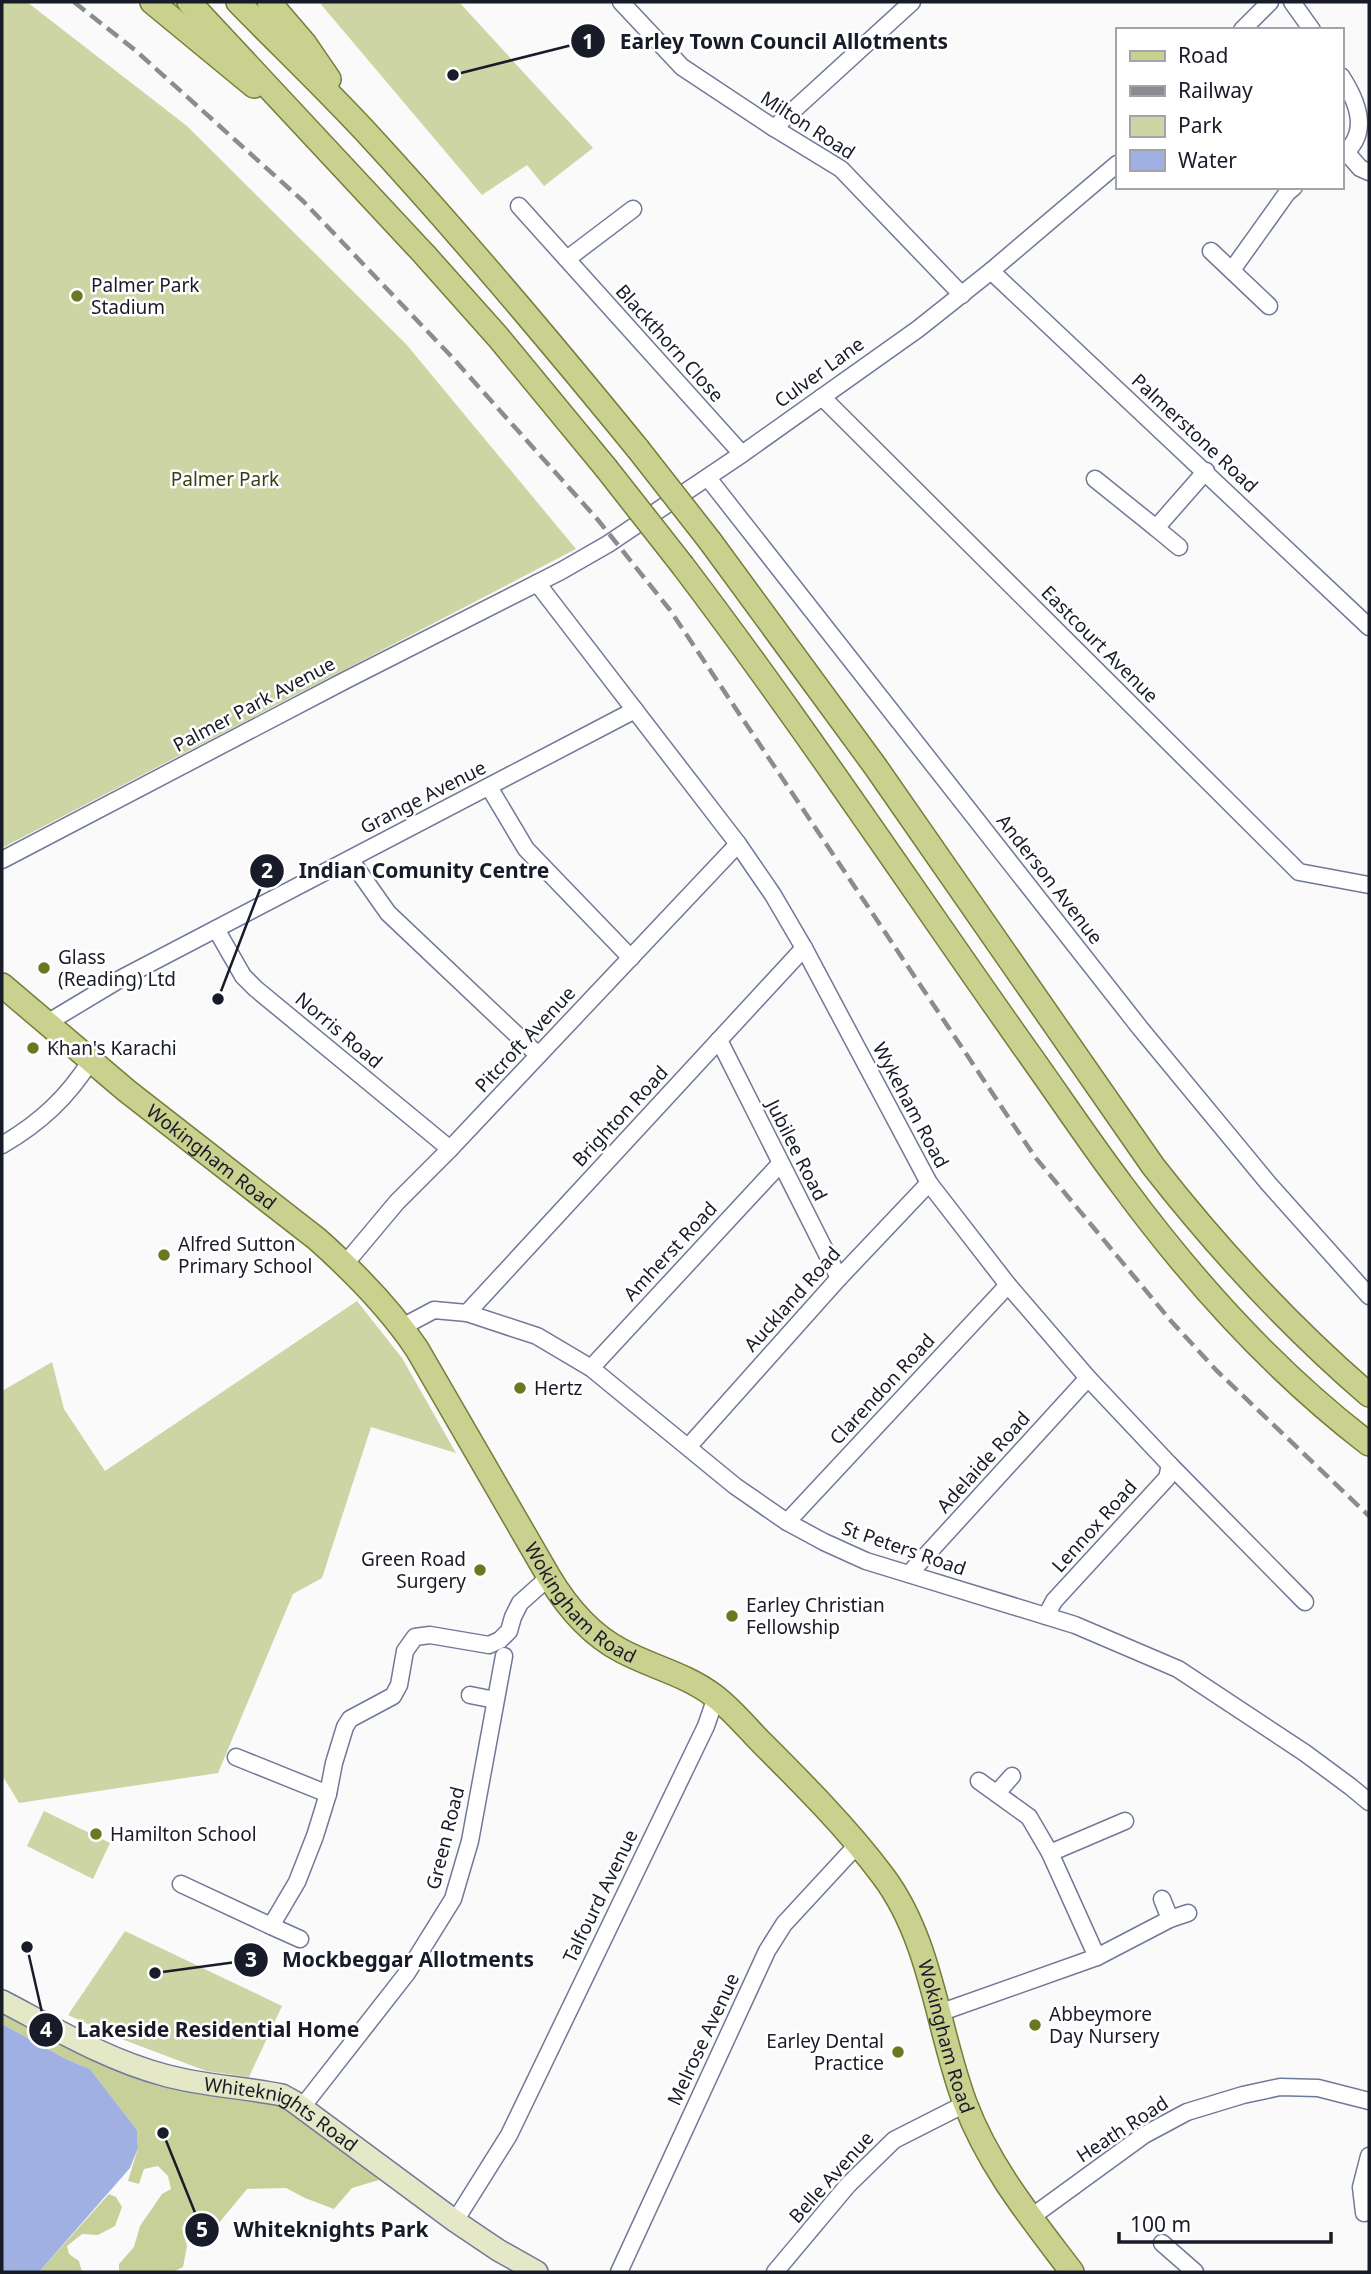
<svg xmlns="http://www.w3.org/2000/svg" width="1371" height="2274" viewBox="0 0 1371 2274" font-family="'Noto Sans',sans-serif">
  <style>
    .green { fill: #cdd5a4 }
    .forest { fill: #c7d098 }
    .water { fill: #a1b0e3 }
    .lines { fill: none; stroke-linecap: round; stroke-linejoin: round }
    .street-casing { stroke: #6f7998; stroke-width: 19 }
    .secondary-casing { stroke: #6f7998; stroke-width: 24 }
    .primary-casing { stroke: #747d3a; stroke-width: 26 }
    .street { stroke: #fff; stroke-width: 16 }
    .secondary { stroke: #e4e8c7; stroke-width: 21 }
    .primary { stroke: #cad18f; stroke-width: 23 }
    .rail { stroke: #8b8c92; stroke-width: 4.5; stroke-dasharray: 14 7; stroke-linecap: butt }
    .primary-bridge-casing { stroke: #747d3a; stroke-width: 26; stroke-linecap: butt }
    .primary-bridge { stroke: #cad18f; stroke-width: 23 }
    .poi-dot { fill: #6d7620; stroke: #fff; stroke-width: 2.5 }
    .labels { text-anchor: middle; stroke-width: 5; stroke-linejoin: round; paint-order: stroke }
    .street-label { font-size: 19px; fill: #181b28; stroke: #fff }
    .poi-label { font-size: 19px; fill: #181b28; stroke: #fff; text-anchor: start }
    .park-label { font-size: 19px; fill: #393e13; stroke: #fff }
    .leader { fill: none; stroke: #181b28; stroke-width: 2.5 }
    .callout-dot { fill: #181b28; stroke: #fff; stroke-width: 2.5 }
    .mark-label { font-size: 21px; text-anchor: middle; font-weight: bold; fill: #fff }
    .callout-label { font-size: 21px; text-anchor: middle; font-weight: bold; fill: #181b28; stroke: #fff; stroke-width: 5; stroke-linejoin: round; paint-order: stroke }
  </style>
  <rect width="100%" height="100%" fill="#fafafa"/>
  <g class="green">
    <path d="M2,2H27L187,126L406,344L576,549L2,848Z"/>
    <path d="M319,2H459L593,148L544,186L527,165L482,195Z"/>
    <path d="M357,1301L402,1358L456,1453L371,1427L322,1578L293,1594L218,1773L19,1803L2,1775V1391L52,1362L64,1409L105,1471Z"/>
    <path d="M44,1811L110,1843L93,1879L27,1846Z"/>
    <path d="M125,1931L282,2006L249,2077L206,2071L119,2038L68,2015Z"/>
  </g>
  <g class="forest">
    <path d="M2,2005L100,2055L280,2098L379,2180L352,2188L334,2209L305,2198L286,2188L247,2189L218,2224L201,2221L182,2227L187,2246L183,2267L173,2272H119V2264L134,2247L140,2226L162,2194L171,2189L168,2176L158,2166L144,2169L139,2184L128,2181L138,2148L137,2130L90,2069L68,2060L2,2024Z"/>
    <path d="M109,2194L116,2197L122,2207L115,2226L98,2235L82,2234L67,2246L69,2254L79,2261L82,2272H39Z"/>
  </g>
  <path class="water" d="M2,2024L68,2060L90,2069L137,2130L138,2148L130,2168L39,2272H2Z"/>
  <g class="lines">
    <g class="street-casing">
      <g id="street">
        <path d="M621,2L682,67L774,128L841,169L962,295"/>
        <path d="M1292,2L1312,30"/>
        <path d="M1242,30L1270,2"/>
        <path d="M1341,76C1358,102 1371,134 1341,156"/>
        <path d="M774,128L912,2"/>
        <path d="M1346,152L1360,168L1369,172"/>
        <path d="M519,206L742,454"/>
        <path d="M1211,251L1269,306"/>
        <path d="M567,259L633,209"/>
        <path d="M1232,270L1287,193L1294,187"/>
        <path d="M991,271L1369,627"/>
        <path d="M822,397L1299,872L1369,885"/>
        <path d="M708,478L1140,1028L1268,1183L1369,1296"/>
        <path d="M1095,479L1156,528L1206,471"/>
        <path d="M1156,528L1179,547"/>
        <path d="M537,583L738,844L773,895L804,948L929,1183L1008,1285L1088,1378L1170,1465L1305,1602"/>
        <path d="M489,787L526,849L631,958"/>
        <path d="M350,859L388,913L538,1055"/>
        <path d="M2,860L346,680L561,571L608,544L742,454L918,329L991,271L1117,164"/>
        <path d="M216,929L243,976L256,989L450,1149"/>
        <path d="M47,1023L122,978L635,710"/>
        <path d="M719,1040L839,1278"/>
        <path d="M2,1145C40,1123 68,1097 91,1060"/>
        <path d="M345,1264L397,1202L450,1149L738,844"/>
        <path d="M467,1313L804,948"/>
        <path d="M402,1327L434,1310L467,1313L537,1336L591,1368L735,1486L787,1522L824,1542L866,1561L1075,1625L1178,1669L1305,1753L1351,1787L1369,1802"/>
        <path d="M591,1368L780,1164"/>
        <path d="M689,1446L839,1278L929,1183"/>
        <path d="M787,1522L1008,1285"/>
        <path d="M909,1574L1088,1378"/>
        <path d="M1046,1616L1054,1601L1167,1478L1170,1465"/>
        <path d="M470,1695L495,1700"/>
        <path d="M236,1757L328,1794"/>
        <path d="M979,1781L1029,1817L1050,1853L1097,1957"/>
        <path d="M997,1793L1012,1776"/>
        <path d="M1050,1853L1125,1821"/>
        <path d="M181,1884L271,1926"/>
        <path d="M1162,1899L1170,1919"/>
        <path d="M300,1939L271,1926L297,1882L315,1836L328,1794L334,1763L345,1727L350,1719L393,1696L399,1685L405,1651L415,1637L430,1635L489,1645L500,1640L509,1631L513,1617L520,1603L549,1577"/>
        <path d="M939,2013L1097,1957L1170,1919L1188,1913"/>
        <path d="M303,2106L407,1973L453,1899L470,1841L504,1656"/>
        <path d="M1364,2213L1361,2187L1369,2156"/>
        <path d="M1030,2218L1144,2135L1187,2112L1243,2095L1280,2087L1318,2088L1369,2101"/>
        <path d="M455,2221L509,2135L706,1726L716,1697"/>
        <path d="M1162,2243L1195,2272"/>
        <path d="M619,2272L767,1951L784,1924L857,1845"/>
        <path d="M775,2272L848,2185L894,2140L965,2104"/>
      </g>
    </g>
    <g class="secondary-casing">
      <g id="secondary">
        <path id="s1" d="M2,2001C54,2028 107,2060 164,2075C203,2086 243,2087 282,2095L293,2101L455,2221L498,2250L537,2272"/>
      </g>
    </g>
    <g class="primary-casing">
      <g id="primary">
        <path d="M152,2L254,86"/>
        <path d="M189,2L424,254L498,337L606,468"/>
        <path d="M238,2C280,45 324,87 365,131C460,234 550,341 638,449"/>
        <path d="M269,2L305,44L329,79"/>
        <path d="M710,541L875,766L1153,1166C1218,1249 1289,1326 1369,1395"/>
        <path d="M683,566C802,723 911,887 1024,1047C1057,1093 1088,1140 1122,1185C1192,1280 1275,1372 1369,1444"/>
        <path id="s2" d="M2,985L127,1091L317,1239C354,1272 389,1307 417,1349L549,1577C567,1607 591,1635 622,1651C652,1667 685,1674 713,1695C731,1708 746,1727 762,1743C803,1784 848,1829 883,1876C932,1941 937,2029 965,2103C989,2167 1032,2219 1072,2272"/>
      </g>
    </g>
    <use href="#street" class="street"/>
    <use href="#secondary" class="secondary"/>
    <use href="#primary" class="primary"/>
    <path class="rail" d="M74,2L135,50L303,201L451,356L598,520L670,610L1035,1157L1171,1321L1217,1371L1369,1516"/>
    <g class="primary-bridge-casing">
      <g id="primary-bridge">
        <path d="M638,449L710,541"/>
        <path d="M606,468L683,566"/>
      </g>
    </g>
    <use href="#primary-bridge" class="primary-bridge"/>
  </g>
  <g class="poi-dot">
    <circle cx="77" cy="296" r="7"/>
    <circle cx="44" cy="968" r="7"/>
    <circle cx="33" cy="1048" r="7"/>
    <circle cx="164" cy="1255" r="7"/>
    <circle cx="520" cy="1388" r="7"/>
    <circle cx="480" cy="1570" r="7"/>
    <circle cx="732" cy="1616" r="7"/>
    <circle cx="96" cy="1834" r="7"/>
    <circle cx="1035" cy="2025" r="7"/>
    <circle cx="898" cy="2052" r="7"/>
  </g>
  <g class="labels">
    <g class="street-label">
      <text transform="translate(808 125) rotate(33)" y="7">Milton Road</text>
      <text transform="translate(670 343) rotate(48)" y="7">Blackthorn Close</text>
      <text transform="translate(819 372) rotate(-36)" y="7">Culver Lane</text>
      <text transform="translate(1195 433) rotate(43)" y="7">Palmerstone Road</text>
      <text transform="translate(1100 644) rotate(45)" y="7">Eastcourt Avenue</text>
      <text transform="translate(254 704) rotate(-28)" y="7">Palmer Park Avenue</text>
      <text transform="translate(423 797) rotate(-27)" y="7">Grange Avenue</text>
      <text transform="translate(1050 879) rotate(52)" y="7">Anderson Avenue</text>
      <text transform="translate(339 1030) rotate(40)" y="7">Norris Road</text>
      <text transform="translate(525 1039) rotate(-47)" y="7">Pitcroft Avenue</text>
      <text transform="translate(911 1105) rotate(62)" y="7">Wykeham Road</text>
      <text transform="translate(620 1116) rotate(-47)" y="7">Brighton Road</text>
      <text transform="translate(797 1150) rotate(63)" y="7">Jubilee Road</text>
      <text dy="7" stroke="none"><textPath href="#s2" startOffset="271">Wokingham Road</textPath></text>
      <text transform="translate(670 1251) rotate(-47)" y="7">Amherst Road</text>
      <text transform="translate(792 1299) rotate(-48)" y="7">Auckland Road</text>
      <text transform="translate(882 1389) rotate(-47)" y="7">Clarendon Road</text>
      <text transform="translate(983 1462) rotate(-48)" y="7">Adelaide Road</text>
      <text transform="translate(1094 1526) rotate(-48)" y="7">Lennox Road</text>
      <text transform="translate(904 1548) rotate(19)" y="7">St Peters Road</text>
      <text dy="7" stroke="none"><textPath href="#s2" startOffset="858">Wokingham Road</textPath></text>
      <text transform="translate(445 1838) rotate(-76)" y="7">Green Road</text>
      <text transform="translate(600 1896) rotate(-64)" y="7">Talfourd Avenue</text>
      <text dy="7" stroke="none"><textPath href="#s2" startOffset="1446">Wokingham Road</textPath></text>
      <text transform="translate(703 2039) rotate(-65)" y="7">Melrose Avenue</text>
      <text dy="7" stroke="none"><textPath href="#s1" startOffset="304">Whiteknights Road</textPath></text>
      <text transform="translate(1122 2129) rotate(-33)" y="7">Heath Road</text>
      <text transform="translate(831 2177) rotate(-48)" y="7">Belle Avenue</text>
    </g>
    <g class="poi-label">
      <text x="91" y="292">Palmer Park<tspan x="91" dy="22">Stadium</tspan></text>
      <text x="58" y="964">Glass<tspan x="58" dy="22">(Reading) Ltd</tspan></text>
      <text x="47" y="1055">Khan's Karachi</text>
      <text x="178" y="1251">Alfred Sutton<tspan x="178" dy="22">Primary School</tspan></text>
      <text x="534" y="1395">Hertz</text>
      <text x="466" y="1566" text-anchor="end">Green Road<tspan x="466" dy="22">Surgery</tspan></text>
      <text x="746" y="1612">Earley Christian<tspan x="746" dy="22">Fellowship</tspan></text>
      <text x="110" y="1841">Hamilton School</text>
      <text x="1049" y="2021">Abbeymore<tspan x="1049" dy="22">Day Nursery</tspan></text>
      <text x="884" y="2048" text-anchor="end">Earley Dental<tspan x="884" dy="22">Practice</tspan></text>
    </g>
    <g class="park-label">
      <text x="225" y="486">Palmer Park</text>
    </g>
  </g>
  <path class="leader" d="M453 75L588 41M218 999L267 871M155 1973L251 1960M27 1947L46 2030M163 2133L202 2230"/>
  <g class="callout-dot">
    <circle cx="453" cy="75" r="7"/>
    <circle cx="218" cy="999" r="7"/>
    <circle cx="155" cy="1973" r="7"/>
    <circle cx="27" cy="1947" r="7"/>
    <circle cx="163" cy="2133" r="7"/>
    <circle cx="588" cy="41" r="18"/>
    <circle cx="267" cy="871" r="18"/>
    <circle cx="251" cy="1960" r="18"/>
    <circle cx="46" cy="2030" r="18"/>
    <circle cx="202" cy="2230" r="18"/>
  </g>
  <g class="mark-label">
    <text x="588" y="49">1</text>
    <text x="267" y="878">2</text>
    <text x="251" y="1967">3</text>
    <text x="46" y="2037">4</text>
    <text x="202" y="2237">5</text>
  </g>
  <g class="callout-label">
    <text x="784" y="49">Earley Town Council Allotments</text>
    <text x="424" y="878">Indian Comunity Centre</text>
    <text x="408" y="1967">Mockbeggar Allotments</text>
    <text x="218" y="2037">Lakeside Residential Home</text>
    <text x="331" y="2237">Whiteknights Park</text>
  </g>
  <rect width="1371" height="2274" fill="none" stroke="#181b28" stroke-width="7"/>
  <rect x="1116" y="28" width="228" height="161" fill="#ffffff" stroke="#a3a4a9" stroke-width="2"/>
  <rect x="1130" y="51" width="35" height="10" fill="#cad18f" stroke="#a3a4a9" stroke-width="2"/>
  <text x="1178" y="63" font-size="21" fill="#181b28">Road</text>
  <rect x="1130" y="86" width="35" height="10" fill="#8b8c92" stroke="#a3a4a9" stroke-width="2"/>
  <text x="1178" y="98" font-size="21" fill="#181b28">Railway</text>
  <rect x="1130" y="116" width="35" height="21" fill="#cdd5a4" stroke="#a3a4a9" stroke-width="2"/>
  <text x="1178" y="133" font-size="21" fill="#181b28">Park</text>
  <rect x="1130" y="150" width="35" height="21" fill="#a1b0e3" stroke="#a3a4a9" stroke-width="2"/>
  <text x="1178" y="168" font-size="21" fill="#181b28">Water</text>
  <path d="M1119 2232v10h212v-10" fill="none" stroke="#181b28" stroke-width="3.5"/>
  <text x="1130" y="2232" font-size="21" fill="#181b28" stroke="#ffffff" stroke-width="5" paint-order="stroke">100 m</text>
</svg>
